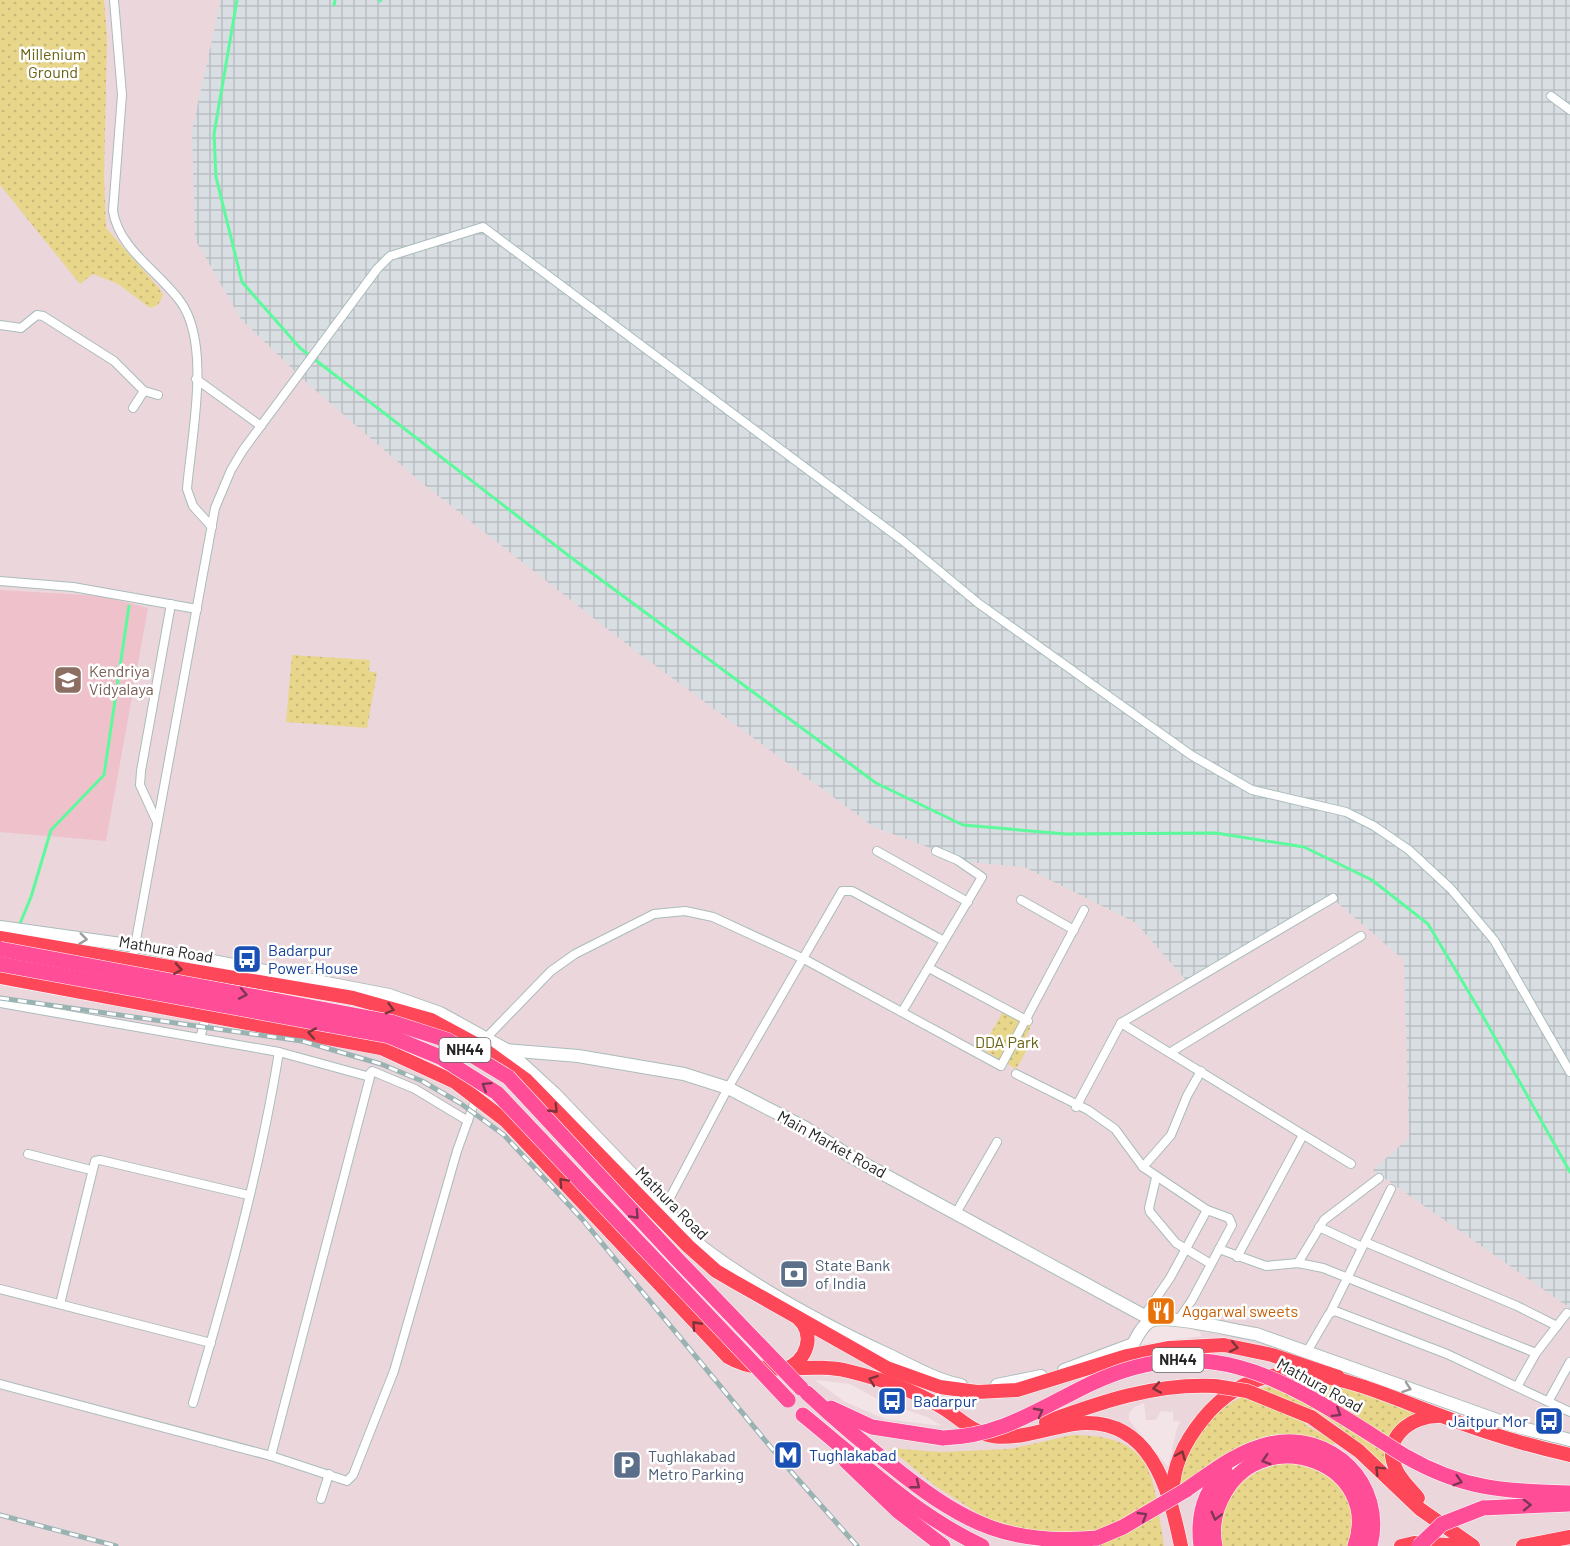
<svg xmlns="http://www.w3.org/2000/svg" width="1570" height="1546" viewBox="0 0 1570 1546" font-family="Barlow,sans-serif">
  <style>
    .industrial { fill: url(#industrial-grid) }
    .education { fill: #efc2cb }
    .grass { fill: url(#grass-dots) }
    .plaza { fill: #f3e4e7 }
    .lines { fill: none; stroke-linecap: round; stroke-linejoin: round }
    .stream { stroke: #5cfa9d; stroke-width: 3 }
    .street-casing { stroke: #aabcbc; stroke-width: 10 }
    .secondary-casing { stroke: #aabcbc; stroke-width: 14 }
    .primary-casing { stroke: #fff; stroke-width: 15 }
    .highway-casing { stroke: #fff; stroke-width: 16 }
    .street { stroke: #fff; stroke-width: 8 }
    .secondary { stroke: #fff; stroke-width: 12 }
    .primary { stroke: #fe4859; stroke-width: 14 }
    .highway { stroke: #ff4d98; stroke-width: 15 }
    .rail-casing { stroke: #99b3b3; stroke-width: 5 }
    .rail { stroke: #fff; stroke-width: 3; stroke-dasharray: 9; stroke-linecap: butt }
    .primary-bridge-casing { stroke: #fff; stroke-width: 15; stroke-linecap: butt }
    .highway-bridge-casing { stroke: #fff; stroke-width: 16; stroke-linecap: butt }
    .primary-bridge { stroke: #fe4859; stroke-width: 14 }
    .highway-bridge { stroke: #ff4d98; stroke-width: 15 }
    .oneway { stroke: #9d9d9d }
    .oneway2 { stroke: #7c343a }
    .oneway3 { stroke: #7d3654 }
    .labels { text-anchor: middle; stroke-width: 5; stroke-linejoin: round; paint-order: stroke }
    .shield { fill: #fff; stroke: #676767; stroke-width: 1.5 }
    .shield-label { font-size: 15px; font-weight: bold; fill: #262626 }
    .park-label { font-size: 16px; fill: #686212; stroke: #fff }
    .education-label { font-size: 16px; fill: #785e54; stroke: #fff; text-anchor: start }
    .street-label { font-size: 16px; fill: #262626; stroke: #fff }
    .transit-label { font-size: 16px; fill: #164399; stroke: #fff; text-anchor: start }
    .service-label { font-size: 16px; fill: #4e5e75; stroke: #fff; text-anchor: start }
    .food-label { font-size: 16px; fill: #c56008; stroke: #fff; text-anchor: start }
  </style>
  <defs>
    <pattern id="industrial-grid" width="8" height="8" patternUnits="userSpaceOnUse" patternTransform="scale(1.5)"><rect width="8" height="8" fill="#d8dee2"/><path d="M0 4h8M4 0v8" fill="none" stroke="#b9bec2"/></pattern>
    <pattern id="grass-dots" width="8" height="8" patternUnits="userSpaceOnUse" patternTransform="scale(1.5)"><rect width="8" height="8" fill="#e8d68b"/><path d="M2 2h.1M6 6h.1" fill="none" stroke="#c7b878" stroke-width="1.8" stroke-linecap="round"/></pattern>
  </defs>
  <rect width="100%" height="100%" fill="#ebd6dc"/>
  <path class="industrial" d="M221,0H1570V1308L1373,1170L1409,1138L1404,960L1333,899L1192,987L1136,923L1024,867L968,862L874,827L633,649L422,483L306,382L241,319L195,239L192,130Z"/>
  <path class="education" d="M0,590L102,596L148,608L106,841L0,832Z"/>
  <g class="grass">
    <path d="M0,0H104L107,38L104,177L106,228L159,288L163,295L158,305L150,308L118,284L93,274L80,284L0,185Z"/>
    <path d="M292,655L370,660L369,671L377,673L367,728L286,722Z"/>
    <path d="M1006,1006L1033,1021L1024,1042L1029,1046L1016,1069L982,1049Z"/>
    <path d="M1299,1379L1336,1384L1416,1414L1386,1448L1385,1466L1337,1425L1313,1409L1304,1424L1335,1442L1333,1445C1268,1416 1232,1450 1180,1486C1189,1419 1237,1389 1299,1379Z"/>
    <path d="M1072,1435C1156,1435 1153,1477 1164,1546H1100L1097,1531L1069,1538L1007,1527L979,1514L934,1485L889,1448L940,1452L1010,1449Z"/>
    <path d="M1289,1463C1335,1470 1364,1499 1347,1546H1222C1208,1501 1249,1466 1289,1463Z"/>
  </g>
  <g class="plaza">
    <path d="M1155,1324L1182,1326L1200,1332L1201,1336L1139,1345L1146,1331Z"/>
    <path d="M815,1380L850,1384L881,1401L927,1417L942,1426L885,1419L845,1402Z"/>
    <path d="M1144,1403L1146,1420H1156L1161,1411L1173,1412V1421L1181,1422L1177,1428L1168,1467L1129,1420V1413L1134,1407Z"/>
  </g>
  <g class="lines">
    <g class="stream">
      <path d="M237,0L214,134L216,177L242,282L300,348L573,559L876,783L963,825L1066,834L1216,833L1304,847L1372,880L1428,924L1480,1011L1570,1172"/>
      <path d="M380,1L381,0"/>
      <path d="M334,5L335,0"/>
      <path d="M19,926L31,897L51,830L104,775L129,606"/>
    </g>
    <g class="street-casing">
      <g id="street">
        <path d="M114,0L122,95L113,211C119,249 158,271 180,301C212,344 191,438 187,489L193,506L212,527"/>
        <path d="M1551,96L1570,110"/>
        <path d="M0,325L21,328L37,315L43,316L114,361L144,391L158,395"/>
        <path d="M196,379L261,426"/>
        <path d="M133,408L144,391"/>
        <path d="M0,581L73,587L197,609"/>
        <path d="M157,822L140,785L141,771L171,604"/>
        <path d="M877,851L968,902"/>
        <path d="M1021,900L1074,930"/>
        <path d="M132,962L215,508L231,470L243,450L377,269L390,256L483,227L902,540L978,603L1191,755L1252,790L1346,812L1374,826L1409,850L1451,889L1494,940L1570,1072"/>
        <path d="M929,968L1028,1021"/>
        <path d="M0,1003L279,1052L370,1077L271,1456"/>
        <path d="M902,1012L982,877L957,860L936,851"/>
        <path d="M1121,1023L1351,1164"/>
        <path d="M487,1037L551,971L575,954L654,914L685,911L713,917L804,959L1001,1066L1084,910"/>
        <path d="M200,1038L207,1014"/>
        <path d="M1171,1052L1361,936"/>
        <path d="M1016,1074L1088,1110L1115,1129L1143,1167L1207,1210L1170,1278L1144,1316"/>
        <path d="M368,1076L372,1071L415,1089L468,1121"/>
        <path d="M1076,1107L1121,1023L1333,898"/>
        <path d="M28,1154L91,1170"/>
        <path d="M1143,1167L1171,1135L1187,1096L1201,1071"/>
        <path d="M1156,1178L1149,1208L1150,1212L1176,1243L1211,1264"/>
        <path d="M664,1209L728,1088L842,891H852L944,941"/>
        <path d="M956,1213L997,1142"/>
        <path d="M1319,1227L1362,1247"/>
        <path d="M1365,1242L1517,1306L1557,1326"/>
        <path d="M1219,1249L1266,1266L1298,1263L1323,1268L1536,1353"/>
        <path d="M1237,1257L1303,1135"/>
        <path d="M1298,1263L1324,1220L1379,1178"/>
        <path d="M0,1289L211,1343"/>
        <path d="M60,1304L95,1161L100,1160L248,1195"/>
        <path d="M1331,1311L1391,1189"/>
        <path d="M1179,1319L1192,1300L1232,1225L1229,1218L1207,1210"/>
        <path d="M1308,1350L1329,1314L1335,1311L1447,1354L1570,1412"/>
        <path d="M0,1384L271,1456L347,1481L353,1475L394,1371L457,1151L476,1098"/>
        <path d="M1518,1385L1536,1353L1567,1313"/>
        <path d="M1549,1400L1570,1362"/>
        <path d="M193,1403C227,1288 260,1170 279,1052"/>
        <path d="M321,1499L329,1474"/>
      </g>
    </g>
    <g class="secondary-casing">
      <g id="secondary">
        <path d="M0,927L135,946L332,984L389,995L440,1013L507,1050L555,1094L702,1247C759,1290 824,1325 889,1355C912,1366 936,1380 961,1385"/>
        <path d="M504,1050L578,1056L684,1074L728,1088L804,1127L848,1155L1152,1320"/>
        <path d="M1130,1350C1135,1341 1140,1328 1149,1322C1163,1312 1234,1331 1256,1334L1514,1426L1570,1440"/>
        <path d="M1064,1370L1133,1344"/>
        <path d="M997,1385L1041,1376"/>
      </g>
    </g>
    <g class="primary-casing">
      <g id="primary">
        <path d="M0,938L353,998L431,1020L479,1046L526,1080L688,1246L716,1271L733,1281L887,1368L940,1387L977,1392L1017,1390L1127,1356L1168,1348L1224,1345L1272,1355L1338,1377"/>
        <path d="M0,977L381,1048L455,1082L506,1121L728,1357C766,1379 807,1361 848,1371C877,1378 912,1390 938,1405C957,1415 970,1432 993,1436C1019,1440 1048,1428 1074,1424C1150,1414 1169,1488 1181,1546"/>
        <path d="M785,1369C807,1361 816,1335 798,1318"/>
        <path d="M1311,1417L1359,1451L1420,1509L1473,1546"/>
        <path d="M1046,1422C1101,1402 1155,1383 1215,1386"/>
        <path d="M1173,1498C1171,1469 1185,1441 1203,1419C1269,1337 1361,1386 1439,1415C1481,1431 1525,1445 1570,1455"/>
        <path d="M1418,1498C1410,1488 1399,1479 1395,1467C1382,1437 1412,1416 1438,1416"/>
        <path d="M1401,1546L1414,1543L1464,1546"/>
        <path d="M1523,1546L1570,1537"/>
      </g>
    </g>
    <g class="highway-casing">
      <g id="highway">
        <path d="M807,1393C837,1421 869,1448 902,1474C966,1524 1011,1546 1097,1538"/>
        <path d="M831,1408L872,1427L943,1438"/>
        <path d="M803,1415C860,1461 915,1515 982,1546"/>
        <path d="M1405,1456C1464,1490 1504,1491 1570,1493"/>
        <path d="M846,1461L898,1511L943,1546"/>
        <path d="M1186,1490C1212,1472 1238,1451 1269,1444C1332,1430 1386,1485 1370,1546"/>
        <path d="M1483,1508L1570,1504"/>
        <path d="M1201,1546C1197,1517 1204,1491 1225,1470"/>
        <path d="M1215,1546C1211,1527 1215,1509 1225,1492C1266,1421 1383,1464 1355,1546"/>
      </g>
    </g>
    <use href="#street" class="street"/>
    <use href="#secondary" class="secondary"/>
    <use href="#primary" class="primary"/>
    <use href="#highway" class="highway"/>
    <g class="rail-casing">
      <g id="rail">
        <path d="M0,998L302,1041L381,1064L422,1081L460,1103L504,1135L582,1219L788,1468L857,1546"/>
        <path d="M0,1515L116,1546"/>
      </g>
    </g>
    <use href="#rail" class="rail"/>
    <g class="primary-bridge-casing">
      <path id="primary-bridge" d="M1215,1386L1247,1391L1311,1417"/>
    </g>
    <g class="highway-bridge-casing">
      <g id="highway-bridge">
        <path d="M0,949L391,1022L447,1040L508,1077L679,1261L801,1388"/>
        <path d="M0,964L389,1036L440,1057L497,1093L788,1400"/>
        <path d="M943,1438C999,1436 1034,1412 1082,1388C1214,1321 1296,1388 1405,1456"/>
        <path d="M1097,1538L1123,1527L1186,1490"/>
        <path d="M1419,1546L1442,1524L1483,1508"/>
      </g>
    </g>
    <use href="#primary-bridge" class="primary-bridge"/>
    <use href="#highway-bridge" class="highway-bridge"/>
  </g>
  <defs><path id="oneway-chevron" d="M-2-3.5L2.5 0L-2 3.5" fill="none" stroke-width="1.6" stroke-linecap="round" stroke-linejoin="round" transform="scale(1.5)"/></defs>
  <g class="oneway">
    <use href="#oneway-chevron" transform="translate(83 939) rotate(7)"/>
    <use href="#oneway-chevron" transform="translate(1407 1388) rotate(19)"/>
  </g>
  <g class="oneway2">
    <use href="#oneway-chevron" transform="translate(178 969) rotate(9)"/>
    <use href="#oneway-chevron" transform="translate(390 1009) rotate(15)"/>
    <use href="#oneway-chevron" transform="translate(312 1033) rotate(-170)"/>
    <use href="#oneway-chevron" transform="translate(554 1109) rotate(46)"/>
    <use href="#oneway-chevron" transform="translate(563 1182) rotate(-133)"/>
    <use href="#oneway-chevron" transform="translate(696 1325) rotate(-132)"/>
    <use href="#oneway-chevron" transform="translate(1234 1347) rotate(11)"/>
    <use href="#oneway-chevron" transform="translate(873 1380) rotate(-160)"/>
    <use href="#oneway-chevron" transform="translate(1157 1388) rotate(170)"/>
    <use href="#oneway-chevron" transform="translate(1181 1455) rotate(-67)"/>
    <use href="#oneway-chevron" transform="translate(1379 1470) rotate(-135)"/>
  </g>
  <g class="oneway3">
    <use href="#oneway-chevron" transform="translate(243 994) rotate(11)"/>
    <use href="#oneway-chevron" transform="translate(486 1086) rotate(-148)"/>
    <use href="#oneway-chevron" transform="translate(635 1215) rotate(47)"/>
    <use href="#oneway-chevron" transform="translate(1039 1412) rotate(-28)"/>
    <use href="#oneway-chevron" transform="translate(1337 1413) rotate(32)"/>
    <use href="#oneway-chevron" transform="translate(1266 1460) rotate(163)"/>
    <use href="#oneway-chevron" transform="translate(1458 1481) rotate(17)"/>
    <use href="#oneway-chevron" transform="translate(916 1485) rotate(38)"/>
    <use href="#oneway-chevron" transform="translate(1527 1505) rotate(-1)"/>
    <use href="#oneway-chevron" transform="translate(1143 1516) rotate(-31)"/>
    <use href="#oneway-chevron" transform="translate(1216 1516) rotate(104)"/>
  </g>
  <defs>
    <g id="school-square" transform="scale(1.5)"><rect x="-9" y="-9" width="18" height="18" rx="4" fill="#8d6e63" stroke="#fff"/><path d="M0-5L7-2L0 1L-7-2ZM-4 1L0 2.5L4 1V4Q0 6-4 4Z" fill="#fff"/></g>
    <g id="bus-square" transform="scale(1.5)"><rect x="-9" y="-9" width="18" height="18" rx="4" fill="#1a4fb4" stroke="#fff"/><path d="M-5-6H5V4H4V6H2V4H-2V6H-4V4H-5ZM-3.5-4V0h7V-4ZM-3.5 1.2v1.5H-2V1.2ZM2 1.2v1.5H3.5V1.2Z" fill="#fff"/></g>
    <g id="bank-square" transform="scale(1.5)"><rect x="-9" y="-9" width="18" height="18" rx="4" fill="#5c6f8a" stroke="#fff"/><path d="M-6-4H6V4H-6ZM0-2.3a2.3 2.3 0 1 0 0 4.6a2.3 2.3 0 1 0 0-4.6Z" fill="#fff"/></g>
    <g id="restaurant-square" transform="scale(1.5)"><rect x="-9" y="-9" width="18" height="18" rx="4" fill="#e8710a" stroke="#fff"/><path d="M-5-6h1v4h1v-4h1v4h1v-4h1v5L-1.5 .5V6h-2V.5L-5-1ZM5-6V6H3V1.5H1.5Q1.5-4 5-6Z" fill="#fff"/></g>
    <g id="metro-square" transform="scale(1.5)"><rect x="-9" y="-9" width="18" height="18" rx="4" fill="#1a4fb4" stroke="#fff"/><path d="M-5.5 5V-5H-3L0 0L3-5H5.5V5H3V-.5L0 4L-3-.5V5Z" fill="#fff"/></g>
    <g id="parking-square" transform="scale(1.5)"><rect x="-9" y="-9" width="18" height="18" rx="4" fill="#5c6f8a" stroke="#fff"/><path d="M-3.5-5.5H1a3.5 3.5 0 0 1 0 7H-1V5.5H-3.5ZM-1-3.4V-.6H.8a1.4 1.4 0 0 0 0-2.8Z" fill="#fff"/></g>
  </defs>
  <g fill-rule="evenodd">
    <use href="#school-square" x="68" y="680"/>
    <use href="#bus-square" x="247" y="959"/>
    <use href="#bank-square" x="794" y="1274"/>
    <use href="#restaurant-square" x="1161" y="1311"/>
    <use href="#bus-square" x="892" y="1401"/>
    <use href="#bus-square" x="1549" y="1421"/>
    <use href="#metro-square" x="788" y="1455"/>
    <use href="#parking-square" x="627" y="1465"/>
  </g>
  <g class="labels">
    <g class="shield">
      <rect x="439.5" y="1038" width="51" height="24" rx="4.5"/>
      <rect x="1152.5" y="1348" width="51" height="24" rx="4.5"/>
    </g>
    <g class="shield-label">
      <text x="465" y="1055">NH44</text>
      <text x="1178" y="1365">NH44</text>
    </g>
    <g class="park-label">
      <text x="53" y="60">Millenium<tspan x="53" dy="18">Ground</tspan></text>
      <text x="1007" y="1048">DDA Park</text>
    </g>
    <g class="education-label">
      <text x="89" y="677">Kendriya<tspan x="89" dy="18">Vidyalaya</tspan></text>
    </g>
    <g class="street-label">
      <text transform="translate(166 949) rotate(10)" y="6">Mathura Road</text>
      <text transform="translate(832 1144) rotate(29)" y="6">Main Market Road</text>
      <text transform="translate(672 1203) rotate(45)" y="6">Mathura Road</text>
      <text transform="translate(1320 1385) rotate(29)" y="6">Mathura Road</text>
    </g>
    <g class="transit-label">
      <text x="268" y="956">Badarpur<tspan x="268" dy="18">Power House</tspan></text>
      <text x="913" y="1407">Badarpur</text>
      <text x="1528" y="1427" text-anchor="end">Jaitpur Mor</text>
      <text x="809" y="1461">Tughlakabad</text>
    </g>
    <g class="service-label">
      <text x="815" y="1271">State Bank<tspan x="815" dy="18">of India</tspan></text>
      <text x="648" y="1462">Tughlakabad<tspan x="648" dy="18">Metro Parking</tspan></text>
    </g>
    <g class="food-label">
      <text x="1182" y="1317">Aggarwal sweets</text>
    </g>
  </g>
</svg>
